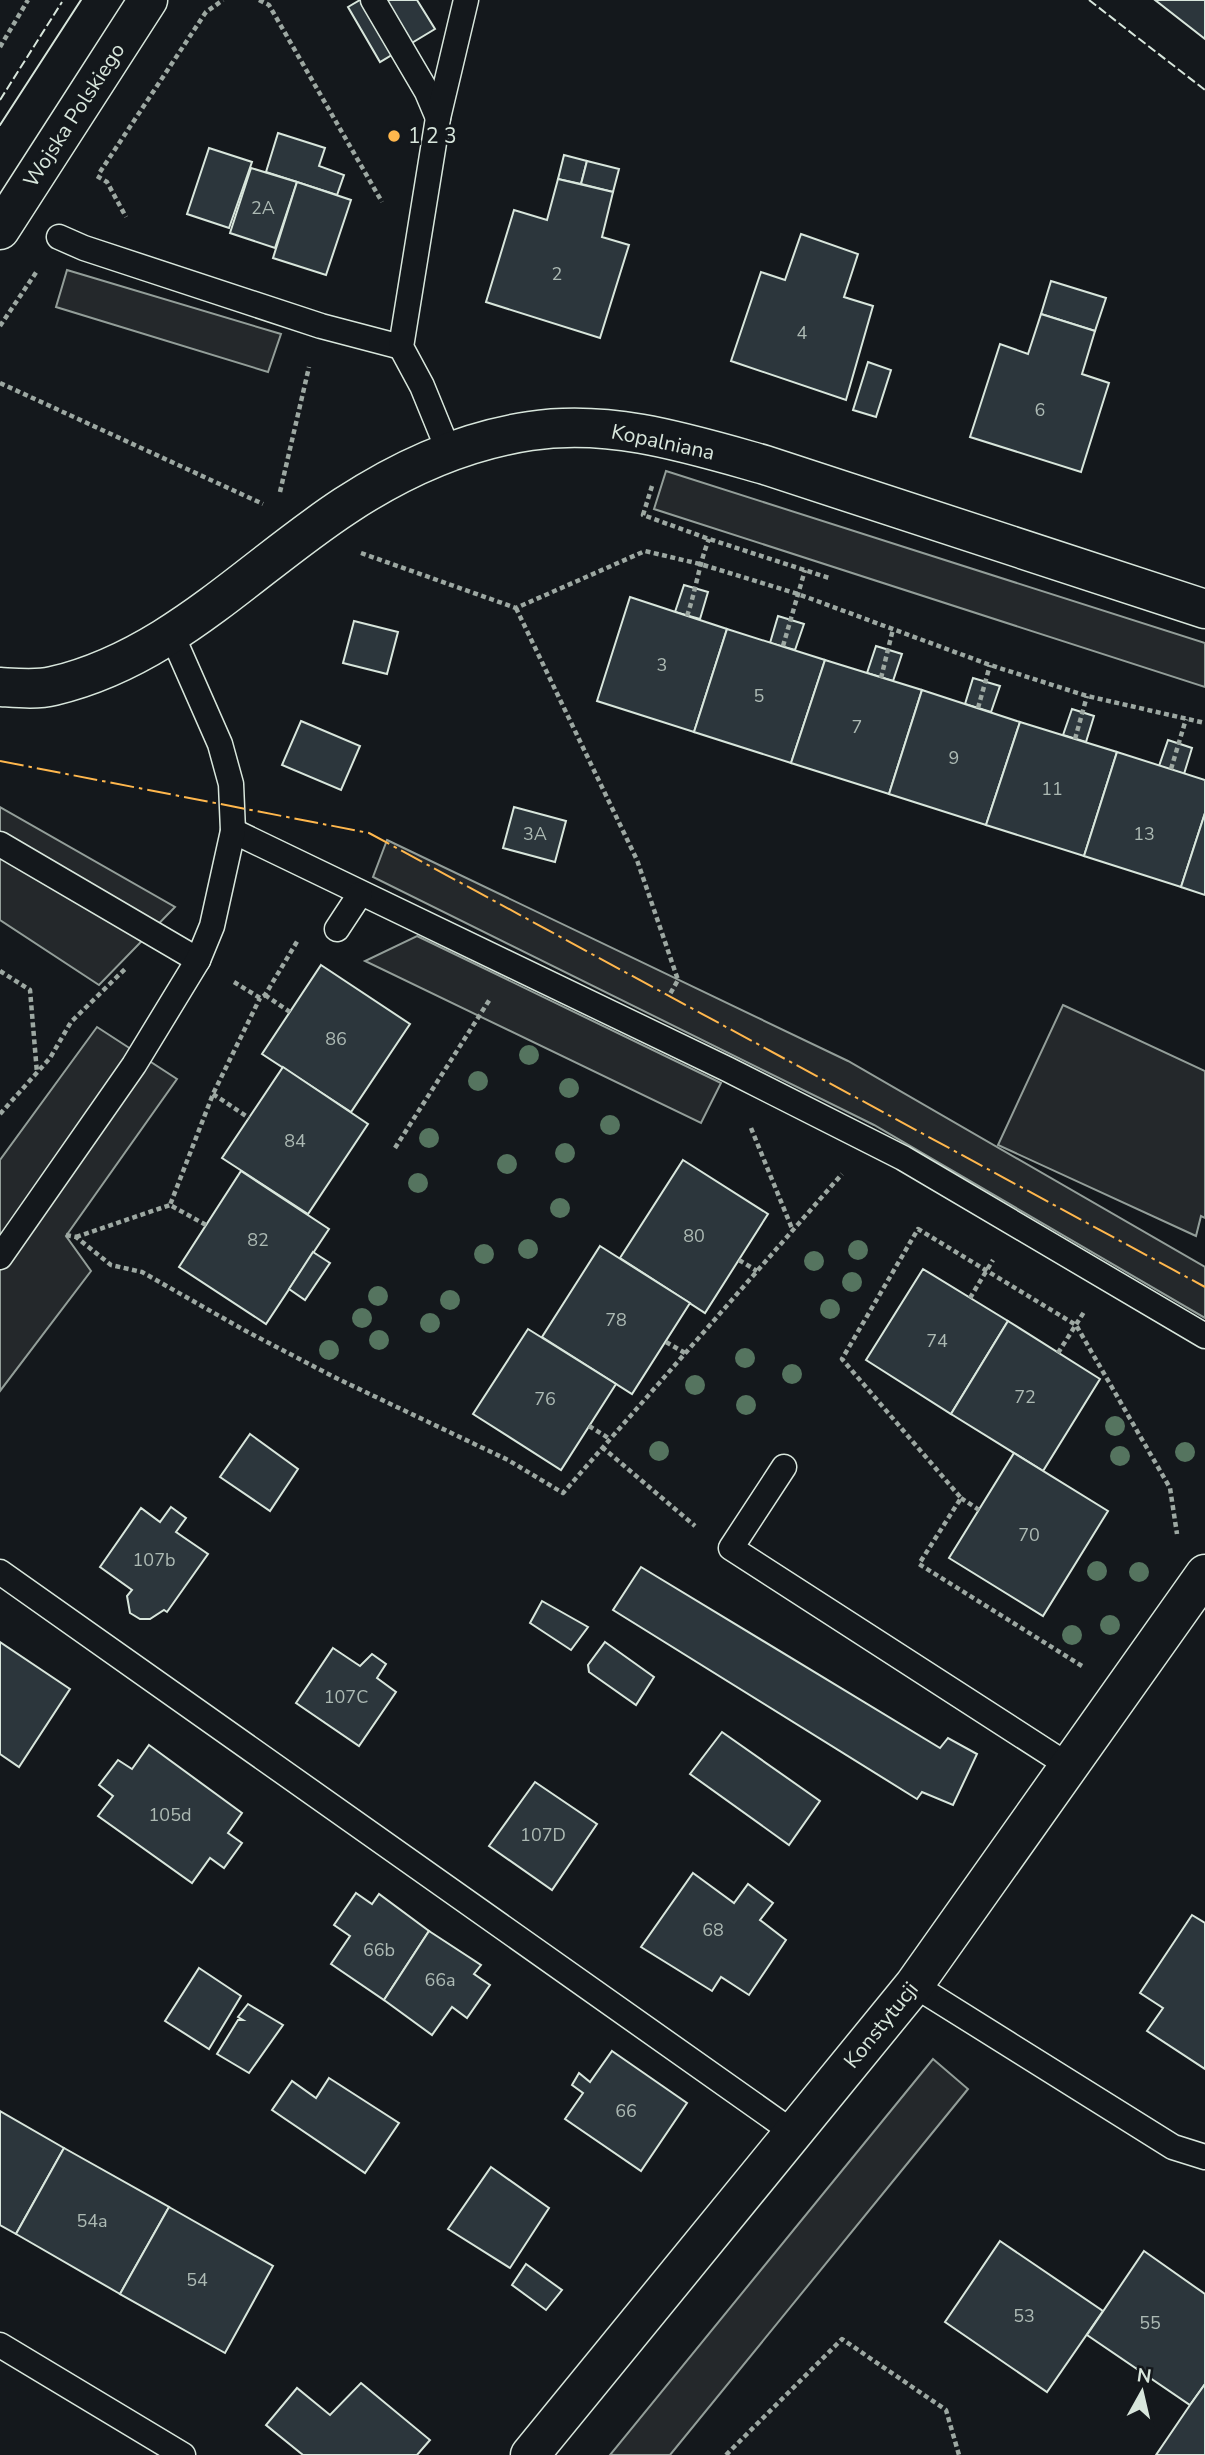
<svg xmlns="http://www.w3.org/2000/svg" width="1205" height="2455" viewBox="0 0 1205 2455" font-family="'Nunito Sans',sans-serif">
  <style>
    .parking { fill: #24282b; stroke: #939e99; stroke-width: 2 }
    .building { fill: #2c363c; stroke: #d8e6dc; stroke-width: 2 }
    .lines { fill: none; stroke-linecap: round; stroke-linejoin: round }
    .lane-casing { stroke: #d8e6dc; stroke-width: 27 }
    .street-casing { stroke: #d8e6dc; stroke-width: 41 }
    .secondary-casing { stroke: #d8e6dc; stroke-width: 41 }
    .path { stroke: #9da8a2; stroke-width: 4.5; stroke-dasharray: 5 3.5; stroke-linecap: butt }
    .lane { stroke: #14181c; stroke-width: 24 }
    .street { stroke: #14181c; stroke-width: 38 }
    .secondary { stroke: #14181c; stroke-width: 38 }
    .tram { stroke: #d8e6dc; stroke-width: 2 }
    .fence { stroke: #d8e6dc; stroke-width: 2; stroke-dasharray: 9 3.5; stroke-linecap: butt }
    .power { stroke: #ffb74d; stroke-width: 2; stroke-dasharray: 24 5 3.5 5; stroke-linecap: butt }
    .tree { fill: #55745f }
    .poi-dot { fill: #ffb74d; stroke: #14181c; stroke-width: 2.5 }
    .labels { text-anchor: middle; stroke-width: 5; stroke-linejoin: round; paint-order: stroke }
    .number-label { font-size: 18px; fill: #adbab4 }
    .street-label { font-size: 21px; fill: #d8e6dc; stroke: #14181c }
    .poi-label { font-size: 21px; fill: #d8e6dc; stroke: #14181c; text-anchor: start }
  </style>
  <rect width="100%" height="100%" fill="#14181c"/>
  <g class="parking">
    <path d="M67,270L281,334L268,372L56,307Z"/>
    <path d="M666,471L1205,643V687L654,509Z"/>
    <path d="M0,807L175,907L99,985L0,920Z"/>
    <path d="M387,840L848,1061L1205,1267V1318L874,1125L373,877Z"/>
    <path d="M417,936L721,1083L701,1123L365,961Z"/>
    <path d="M1063,1005L1205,1071V1218L1201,1216L1196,1236L998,1145Z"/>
    <path d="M97,1027L177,1079L66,1236L91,1271L0,1391V1160Z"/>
    <path d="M933,2059L968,2089L670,2455H610Z"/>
  </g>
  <g class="building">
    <path d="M360,0H417L435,29L380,62L348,7Z"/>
    <path d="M1155,0H1205V39Z"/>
    <path d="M278,133L325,148L319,166L344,175L337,195L266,172Z"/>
    <path d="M209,148L252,162L229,228L187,214Z"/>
    <path d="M564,155L587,161L581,184L558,179Z"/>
    <path d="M587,161L619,169L613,192L581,184Z"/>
    <path d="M251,168L297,182L275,248L230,233Z"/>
    <path d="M558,179L613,192L602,237L629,245L600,338L486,302L514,210L547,220Z"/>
    <path d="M297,182L351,200L326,275L273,258Z"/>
    <path d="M801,234L858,254L844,297L873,306L846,400L731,361L761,272L785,280Z"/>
    <path d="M1051,281L1106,298L1095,331L1041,314Z"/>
    <path d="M1041,314L1095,331L1082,374L1109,383L1081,472L970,437L1000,344L1028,354Z"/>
    <path d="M868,362L891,370L876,417L853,410Z"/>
    <path d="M684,585L708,592L700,619L675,612Z"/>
    <path d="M630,597L727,629L694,732L597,701Z"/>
    <path d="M778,616L804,624L795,650L770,643Z"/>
    <path d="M354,621L398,632L387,674L343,663Z"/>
    <path d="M727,629L825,660L791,763L694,732Z"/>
    <path d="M876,646L902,654L893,681L867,673Z"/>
    <path d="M825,660L922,690L889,794L791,763Z"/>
    <path d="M973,678L1000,686L991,712L965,704Z"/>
    <path d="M922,690L1020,722L986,825L889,794Z"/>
    <path d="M1072,709L1094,716L1086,742L1063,735Z"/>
    <path d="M301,721L360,746L341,790L282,765Z"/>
    <path d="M1020,722L1117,752L1084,856L986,825Z"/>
    <path d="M1168,740L1192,748L1184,774L1159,766Z"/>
    <path d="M1117,752L1205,780V813L1181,887L1084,856Z"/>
    <path d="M514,807L566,821L555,862L503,848Z"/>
    <path d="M1205,813V895L1181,887Z"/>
    <path d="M321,965L410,1024L351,1112L262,1054Z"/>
    <path d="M283,1067L368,1124L308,1214L222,1158Z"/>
    <path d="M683,1160L768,1214L705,1313L620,1258Z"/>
    <path d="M241,1171L329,1229L266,1324L179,1267Z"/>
    <path d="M600,1246L690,1303L632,1394L542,1337Z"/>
    <path d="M313,1252L330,1263L305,1300L289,1289Z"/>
    <path d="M923,1269L1008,1321L951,1414L866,1360Z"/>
    <path d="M1008,1321L1100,1379L1043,1471L951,1414Z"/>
    <path d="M528,1329L616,1384L561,1470L473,1414Z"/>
    <path d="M250,1434L298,1469L270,1511L220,1477Z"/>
    <path d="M1014,1453L1108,1511L1043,1616L949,1558Z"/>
    <path d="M171,1507L186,1518L176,1532L208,1554L167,1612L164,1610L150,1619H140L130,1613L127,1596L132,1590L100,1567L141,1508L160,1522Z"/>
    <path d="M641,1567L940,1748L948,1738L977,1754L953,1805L922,1792L917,1799L613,1610Z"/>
    <path d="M542,1601L588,1627L571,1650L530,1623Z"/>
    <path d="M0,1642L70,1689L19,1767L0,1754Z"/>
    <path d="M605,1642L654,1677L636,1705L589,1672L588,1665Z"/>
    <path d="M333,1648L360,1666L372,1654L386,1664L377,1678L396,1692L359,1746L296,1703Z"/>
    <path d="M722,1732L820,1801L789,1845L690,1774Z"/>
    <path d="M149,1745L242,1813L228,1833L242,1843L224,1868L210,1858L192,1883L98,1816L113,1796L99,1785L118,1760L132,1769Z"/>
    <path d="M535,1782L597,1824L552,1890L489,1846Z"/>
    <path d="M693,1873L734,1903L748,1884L773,1903L760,1920L786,1940L749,1995L721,1977L712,1991L641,1947Z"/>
    <path d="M356,1893L372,1904L379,1894L429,1931L384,2000L331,1964L350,1936L334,1925Z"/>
    <path d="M1192,1915L1205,1923V2069L1147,2031L1163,2008L1140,1993Z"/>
    <path d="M429,1931L481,1965L474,1974L490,1985L467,2018L452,2007L432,2035L384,2000Z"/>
    <path d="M199,1968L241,1996L209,2049L165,2021Z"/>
    <path d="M248,2004L283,2025L249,2073L217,2054L238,2020H243L238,2017Z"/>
    <path d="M612,2051L687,2103L641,2171L565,2119L583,2093L572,2085L579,2073L590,2082Z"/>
    <path d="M329,2078L399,2123L365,2173L272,2110L292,2081L316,2098Z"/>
    <path d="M0,2111L64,2148L16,2234L0,2225Z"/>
    <path d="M64,2148L169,2207L120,2294L16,2234Z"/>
    <path d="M491,2167L549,2208L510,2268L448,2229Z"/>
    <path d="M169,2207L273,2266L225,2353L120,2294Z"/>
    <path d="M1000,2241L1103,2311L1047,2392L945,2322Z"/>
    <path d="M1144,2251L1205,2294V2384L1190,2405L1087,2335Z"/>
    <path d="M526,2264L562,2290L546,2310L512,2285Z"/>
    <path d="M361,2383L430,2440L417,2455H303L266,2425L297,2388L330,2415Z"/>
    <path d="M1205,2384V2455H1156L1190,2405Z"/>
  </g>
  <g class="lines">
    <g class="lane-casing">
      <g id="lane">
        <path d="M373,0L427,92L438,118"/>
        <path d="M59,237L84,248L321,326L401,347"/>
        <path d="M449,452L422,386L401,347L438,118L466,0"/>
        <path d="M233,831L727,1069L903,1158L1205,1336"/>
        <path d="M0,844L198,960"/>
        <path d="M337,929L360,894"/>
        <path d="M0,1257L134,1065L198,960L212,926L233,831L231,784L220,744L172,635"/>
        <path d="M784,1467L731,1548L1069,1766"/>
        <path d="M0,1572L794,2133"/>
        <path d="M914,1985L1173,2147L1205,2157"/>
        <path d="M0,2345L183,2455"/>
      </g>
    </g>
    <g class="street-casing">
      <g id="street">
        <path d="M0,687C17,688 37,690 53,686C169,659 249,569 345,506C401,469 463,441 530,431C612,419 687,443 765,465L1205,609"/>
        <path d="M530,2455L914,1985L1205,1574"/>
      </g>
    </g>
    <g class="secondary-casing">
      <path id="secondary" d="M0,230L148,0"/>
    </g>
    <g class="path">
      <path d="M259,0L269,5L382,202"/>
      <path d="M0,47L28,0"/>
      <path d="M100,172L206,12L223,0"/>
      <path d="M97,176L107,182L126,217"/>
      <path d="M0,326L37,271"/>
      <path d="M0,383L263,504"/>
      <path d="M652,486L643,515L709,539L829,578"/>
      <path d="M280,492L309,367"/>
      <path d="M361,553L516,608L645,551L700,564L798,594L990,665L1087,696L1205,723"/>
      <path d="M516,608L637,860L678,980L670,994"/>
      <path d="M687,616C696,590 699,564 709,539"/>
      <path d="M783,646L805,570"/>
      <path d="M881,678L893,629"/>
      <path d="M978,708L990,665"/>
      <path d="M1075,739L1087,696"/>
      <path d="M1171,769L1186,719"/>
      <path d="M0,971L30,990L37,1073"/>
      <path d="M234,982L260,998L265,995L298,940"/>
      <path d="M265,995L290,1012"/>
      <path d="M213,1094L249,1118"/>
      <path d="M0,1114L50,1058L71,1022L127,967"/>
      <path d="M751,1128L793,1231"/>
      <path d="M395,1148L490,999"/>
      <path d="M206,1225L170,1205L213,1094L260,998"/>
      <path d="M66,1235L76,1237L111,1265L142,1272L244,1330L334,1377L508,1460L563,1493L842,1174"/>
      <path d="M76,1237L170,1205"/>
      <path d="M739,1260L757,1271"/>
      <path d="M970,1298L993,1260"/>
      <path d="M666,1342L685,1353"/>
      <path d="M1058,1353L1084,1312"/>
      <path d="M589,1426L610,1439"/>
      <path d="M602,1447L695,1526"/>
      <path d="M961,1498L979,1510"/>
      <path d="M1082,1666L919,1564L961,1498L842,1359L918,1229L1076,1325L1170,1488L1177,1534"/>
      <path d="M726,2455L842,2339L946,2410L959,2455"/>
    </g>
    <use href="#lane" class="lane"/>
    <use href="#street" class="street"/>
    <use href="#secondary" class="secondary"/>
    <path class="tram" d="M0,125L81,0"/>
    <g class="fence">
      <path d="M1089,0L1205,90"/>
      <path d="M0,100L62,2"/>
    </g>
    <path class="power" d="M0,761L369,833L1205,1287"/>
  </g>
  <g class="tree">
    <circle cx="529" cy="1055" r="10"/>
    <circle cx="478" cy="1081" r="10"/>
    <circle cx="569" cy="1088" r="10"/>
    <circle cx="610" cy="1125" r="10"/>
    <circle cx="429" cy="1138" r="10"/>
    <circle cx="565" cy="1153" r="10"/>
    <circle cx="507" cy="1164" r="10"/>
    <circle cx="418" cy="1183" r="10"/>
    <circle cx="560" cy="1208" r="10"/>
    <circle cx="528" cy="1249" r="10"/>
    <circle cx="858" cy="1250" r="10"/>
    <circle cx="484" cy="1254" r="10"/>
    <circle cx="814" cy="1261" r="10"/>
    <circle cx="852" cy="1282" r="10"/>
    <circle cx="378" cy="1296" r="10"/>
    <circle cx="450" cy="1300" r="10"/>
    <circle cx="830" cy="1309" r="10"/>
    <circle cx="362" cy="1318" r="10"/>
    <circle cx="430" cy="1323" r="10"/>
    <circle cx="379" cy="1340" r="10"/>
    <circle cx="329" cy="1350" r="10"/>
    <circle cx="745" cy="1358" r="10"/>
    <circle cx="792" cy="1374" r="10"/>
    <circle cx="695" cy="1385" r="10"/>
    <circle cx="746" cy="1405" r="10"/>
    <circle cx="1115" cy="1426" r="10"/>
    <circle cx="659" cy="1451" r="10"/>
    <circle cx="1185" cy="1452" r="10"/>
    <circle cx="1120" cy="1456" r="10"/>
    <circle cx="1097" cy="1571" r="10"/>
    <circle cx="1139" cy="1572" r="10"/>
    <circle cx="1110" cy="1625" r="10"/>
    <circle cx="1072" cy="1635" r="10"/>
  </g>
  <circle class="poi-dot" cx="394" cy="136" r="7"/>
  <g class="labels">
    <g class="number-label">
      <text x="263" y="214">2A</text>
      <text x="557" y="280">2</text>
      <text x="802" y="339">4</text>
      <text x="1040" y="416">6</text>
      <text x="662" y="671">3</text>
      <text x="759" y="702">5</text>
      <text x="857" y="733">7</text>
      <text x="954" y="764">9</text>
      <text x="1052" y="795">11</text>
      <text x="535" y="840">3A</text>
      <text x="1144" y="840">13</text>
      <text x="336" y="1045">86</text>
      <text x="295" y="1147">84</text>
      <text x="694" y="1242">80</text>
      <text x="258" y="1246">82</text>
      <text x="616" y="1326">78</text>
      <text x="937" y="1347">74</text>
      <text x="1025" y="1403">72</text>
      <text x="545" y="1405">76</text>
      <text x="1029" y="1541">70</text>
      <text x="154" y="1566">107b</text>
      <text x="346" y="1703">107C</text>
      <text x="170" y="1821">105d</text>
      <text x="543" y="1841">107D</text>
      <text x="713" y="1936">68</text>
      <text x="379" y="1956">66b</text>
      <text x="440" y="1986">66a</text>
      <text x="626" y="2117">66</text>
      <text x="92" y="2227">54a</text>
      <text x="197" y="2286">54</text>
      <text x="1024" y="2322">53</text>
      <text x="1150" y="2329">55</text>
    </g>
    <g class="street-label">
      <text transform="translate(74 115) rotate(-57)" y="7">Wojska Polskiego</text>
      <text transform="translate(663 442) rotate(12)" y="7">Kopalniana</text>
      <text transform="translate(881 2025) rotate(-51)" y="7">Konstytucji</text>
    </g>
    <g class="poi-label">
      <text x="408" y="143">1 2 3</text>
    </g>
  </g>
  <g transform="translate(1142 2392) rotate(8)" stroke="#14181c" stroke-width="5" paint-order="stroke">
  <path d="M0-5L12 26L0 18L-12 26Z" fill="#d8e6dc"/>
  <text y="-10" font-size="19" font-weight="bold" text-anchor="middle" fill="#d8e6dc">N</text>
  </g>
</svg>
